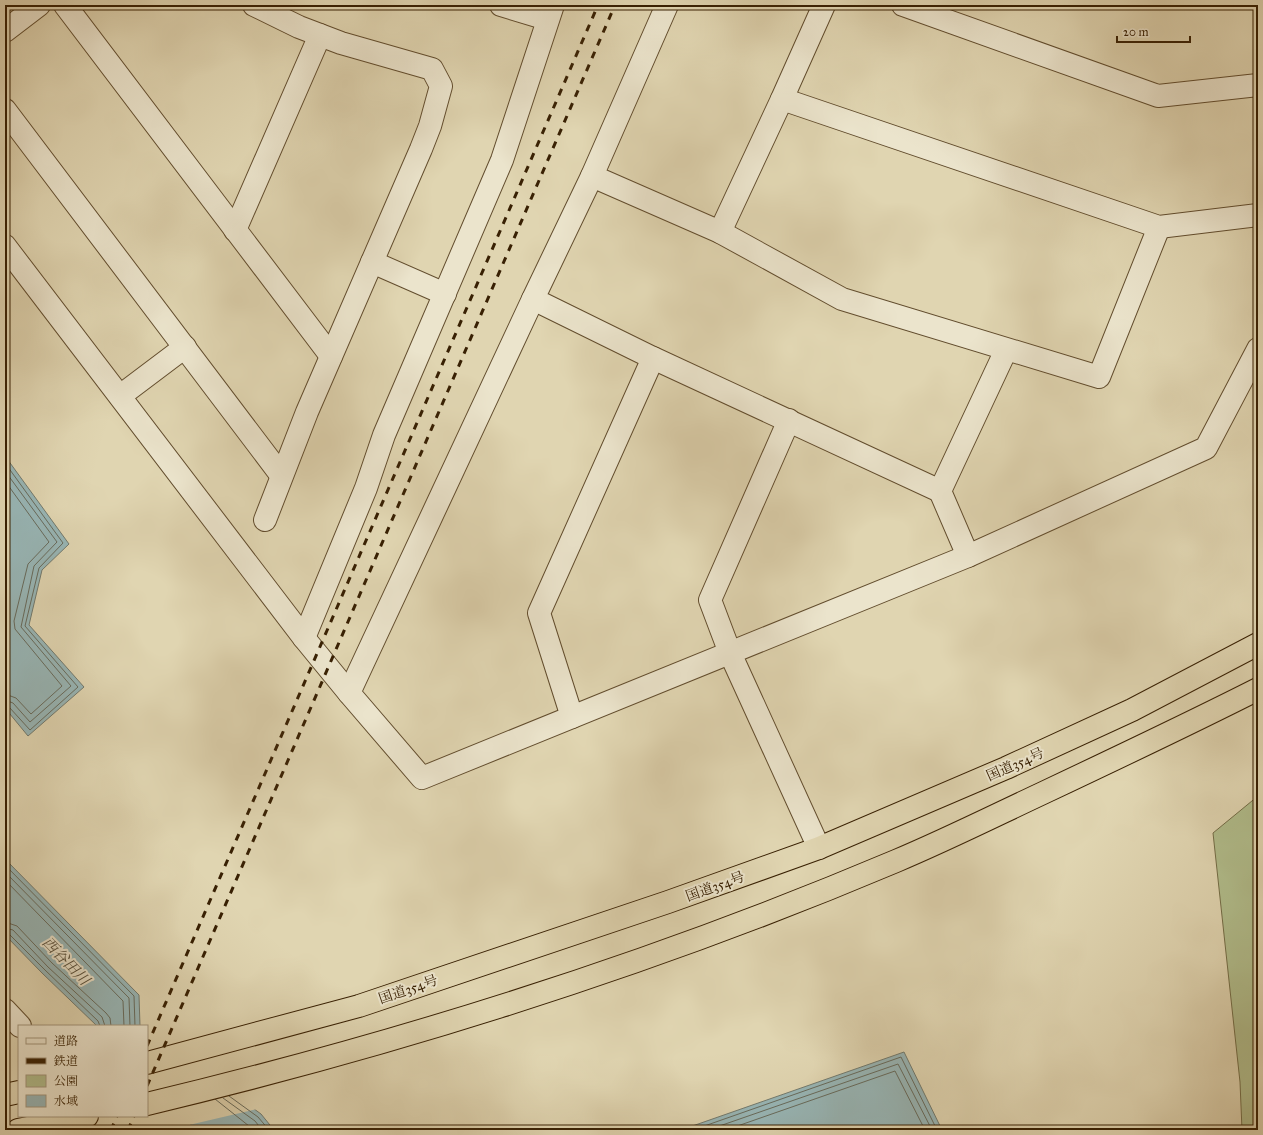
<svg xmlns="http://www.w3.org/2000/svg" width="1263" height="1135" viewBox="0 0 1263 1135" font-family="'IM FELL Great Primer','Noto Serif JP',serif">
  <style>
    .green { fill: #b1bd8c; stroke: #746e48 }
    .water { fill: #98b6b6; stroke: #727a6e }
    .pier { fill: #e0d5b1 }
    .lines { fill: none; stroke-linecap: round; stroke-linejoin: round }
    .shore { stroke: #686b5c; stroke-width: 1 }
    .street-casing { stroke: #624d2e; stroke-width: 24 }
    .highway-casing { stroke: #382003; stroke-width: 24 }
    .street { stroke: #ebe4cc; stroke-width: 22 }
    .highway { stroke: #e0d5b1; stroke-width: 22 }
    .rail { stroke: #382003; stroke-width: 3; stroke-dasharray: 7 7; stroke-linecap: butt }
    .labels { text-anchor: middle; stroke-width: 4; stroke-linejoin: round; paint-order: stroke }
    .street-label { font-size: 14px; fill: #382003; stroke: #ebe4cc }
    .water-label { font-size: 15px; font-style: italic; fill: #554d39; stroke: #ebe4cc }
  </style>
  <rect width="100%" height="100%" fill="#e0d5b1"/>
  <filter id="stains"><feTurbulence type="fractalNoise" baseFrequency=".005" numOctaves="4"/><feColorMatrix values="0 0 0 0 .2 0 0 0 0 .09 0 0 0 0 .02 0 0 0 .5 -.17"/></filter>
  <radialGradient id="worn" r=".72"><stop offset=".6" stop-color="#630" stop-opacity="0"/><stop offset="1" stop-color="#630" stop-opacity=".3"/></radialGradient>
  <path class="green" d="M1258,796V1130H1242L1240,1082L1213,833Z"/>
  <g class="water">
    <path d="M5,456L69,544L42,570L29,625L84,687L28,736L5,708Z"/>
    <path d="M5,859L139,995L140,1026H97L42,973L5,935Z"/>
    <path d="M147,1031L261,1114L274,1130H196L147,1078Z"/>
    <path d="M904,1052L942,1130H681Z"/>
  </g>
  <path class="pier" d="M147,1029H148L257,1109L189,1125L147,1081Z"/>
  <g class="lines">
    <g class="shore">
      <path d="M5,463L63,543L39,568L25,626L78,687L30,730L9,707L5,705"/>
      <path d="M5,471L57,542L34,566L21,627L71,686L30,722L13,703L5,700"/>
      <path d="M5,481L49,542L28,564L14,621L15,629L62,686L31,714L16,698L5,694"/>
      <path d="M5,865L134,996L135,1026"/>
      <path d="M5,872L129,998L130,1026"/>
      <path d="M5,880L123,1001L124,1026"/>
      <path d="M5,922L17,926L52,963L106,1013L110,1018L111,1026"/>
      <path d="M5,928L13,930L48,967L102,1017L105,1026"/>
      <path d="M5,933L9,934L45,970L98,1021L100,1026"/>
      <path d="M229,1096L258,1117L269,1130"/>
      <path d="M223,1098L255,1121L262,1130"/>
      <path d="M215,1099L254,1130"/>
      <path d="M693,1130L901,1057L937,1130"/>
      <path d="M708,1130L898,1064L932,1130"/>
      <path d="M726,1130L895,1071L925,1130"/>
    </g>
    <g class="street-casing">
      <g id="street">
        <path d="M65,5L331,356"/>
        <path d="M254,5L299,27L341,43L432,69L441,86L430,126L421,149L307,412L265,520"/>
        <path d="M501,5L547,19"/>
        <path d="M667,5L592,176L720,232L842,299L1099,377L1159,227"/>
        <path d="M903,5L1158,96L1258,85"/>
        <path d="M5,31L39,5"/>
        <path d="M782,99L824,5"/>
        <path d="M5,110L281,475"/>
        <path d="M592,176L533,299L653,358L940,491L1006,350"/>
        <path d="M235,230L320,35"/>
        <path d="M720,232L782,99L1159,227L1258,215"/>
        <path d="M5,246L304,638L366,488L384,435L502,160L553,5"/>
        <path d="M372,262L445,294"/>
        <path d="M533,299L349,693L422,778L968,556L1206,448L1258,349"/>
        <path d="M120,396L185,347"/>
        <path d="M789,420L710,600L730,653L819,848"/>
        <path d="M940,491L968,556"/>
        <path d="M304,638L349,693"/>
        <path d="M572,717L539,613L653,358"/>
        <path d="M5,1010L20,1026"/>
      </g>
    </g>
    <g class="highway-casing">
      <g id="highway">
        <path d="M147,1063L359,1006L668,902L819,848L1006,768L1132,710L1258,644"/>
        <path d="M5,1095L19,1092"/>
        <path d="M147,1104C402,1043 655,963 896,861C946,840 994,816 1043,793C1115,759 1187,725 1258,689"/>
        <path d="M18,1130L87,1116"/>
      </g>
    </g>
    <use href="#street" class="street"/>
    <use href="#highway" class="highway"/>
    <g class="rail">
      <path d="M147,1046L598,5"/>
      <path d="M147,1086L615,5"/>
      <path d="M111,1130L117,1116"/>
      <path d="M128,1130L134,1116"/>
    </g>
  </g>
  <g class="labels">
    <g class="street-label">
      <text transform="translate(1015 764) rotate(-24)" y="5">国道354号</text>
      <text transform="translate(715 886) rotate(-20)" y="5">国道354号</text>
      <text transform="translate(408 989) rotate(-19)" y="5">国道354号</text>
    </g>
    <g class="water-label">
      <text transform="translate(66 961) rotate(46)" y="5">西谷田川</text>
    </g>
  </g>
  <rect width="1263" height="1135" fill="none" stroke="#e0d5b1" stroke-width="20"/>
  <rect x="6" y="6" width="1251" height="1123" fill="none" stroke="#382003" stroke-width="2"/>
  <rect x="10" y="10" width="1243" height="1115" fill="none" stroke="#382003"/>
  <rect x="18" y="1025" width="130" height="92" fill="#ebe4cc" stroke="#a3967c"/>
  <rect x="26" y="1038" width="20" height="6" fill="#ebe4cc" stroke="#a3967c"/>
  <text x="54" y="1045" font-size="12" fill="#382003">道路</text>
  <rect x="26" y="1058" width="20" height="6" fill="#382003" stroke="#a3967c"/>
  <text x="54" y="1065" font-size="12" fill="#382003">鉄道</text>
  <rect x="26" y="1075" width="20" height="12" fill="#b1bd8c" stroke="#a3967c"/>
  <text x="54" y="1085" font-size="12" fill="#382003">公園</text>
  <rect x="26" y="1095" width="20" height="12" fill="#98b6b6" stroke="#a3967c"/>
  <text x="54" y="1105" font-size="12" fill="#382003">水域</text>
  <path d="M1117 36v6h73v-6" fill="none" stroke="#382003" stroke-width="2"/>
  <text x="1123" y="36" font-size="12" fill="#382003" stroke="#ebe4cc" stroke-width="3" paint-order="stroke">20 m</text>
  <rect width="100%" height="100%" filter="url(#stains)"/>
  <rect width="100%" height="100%" fill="url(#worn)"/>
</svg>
